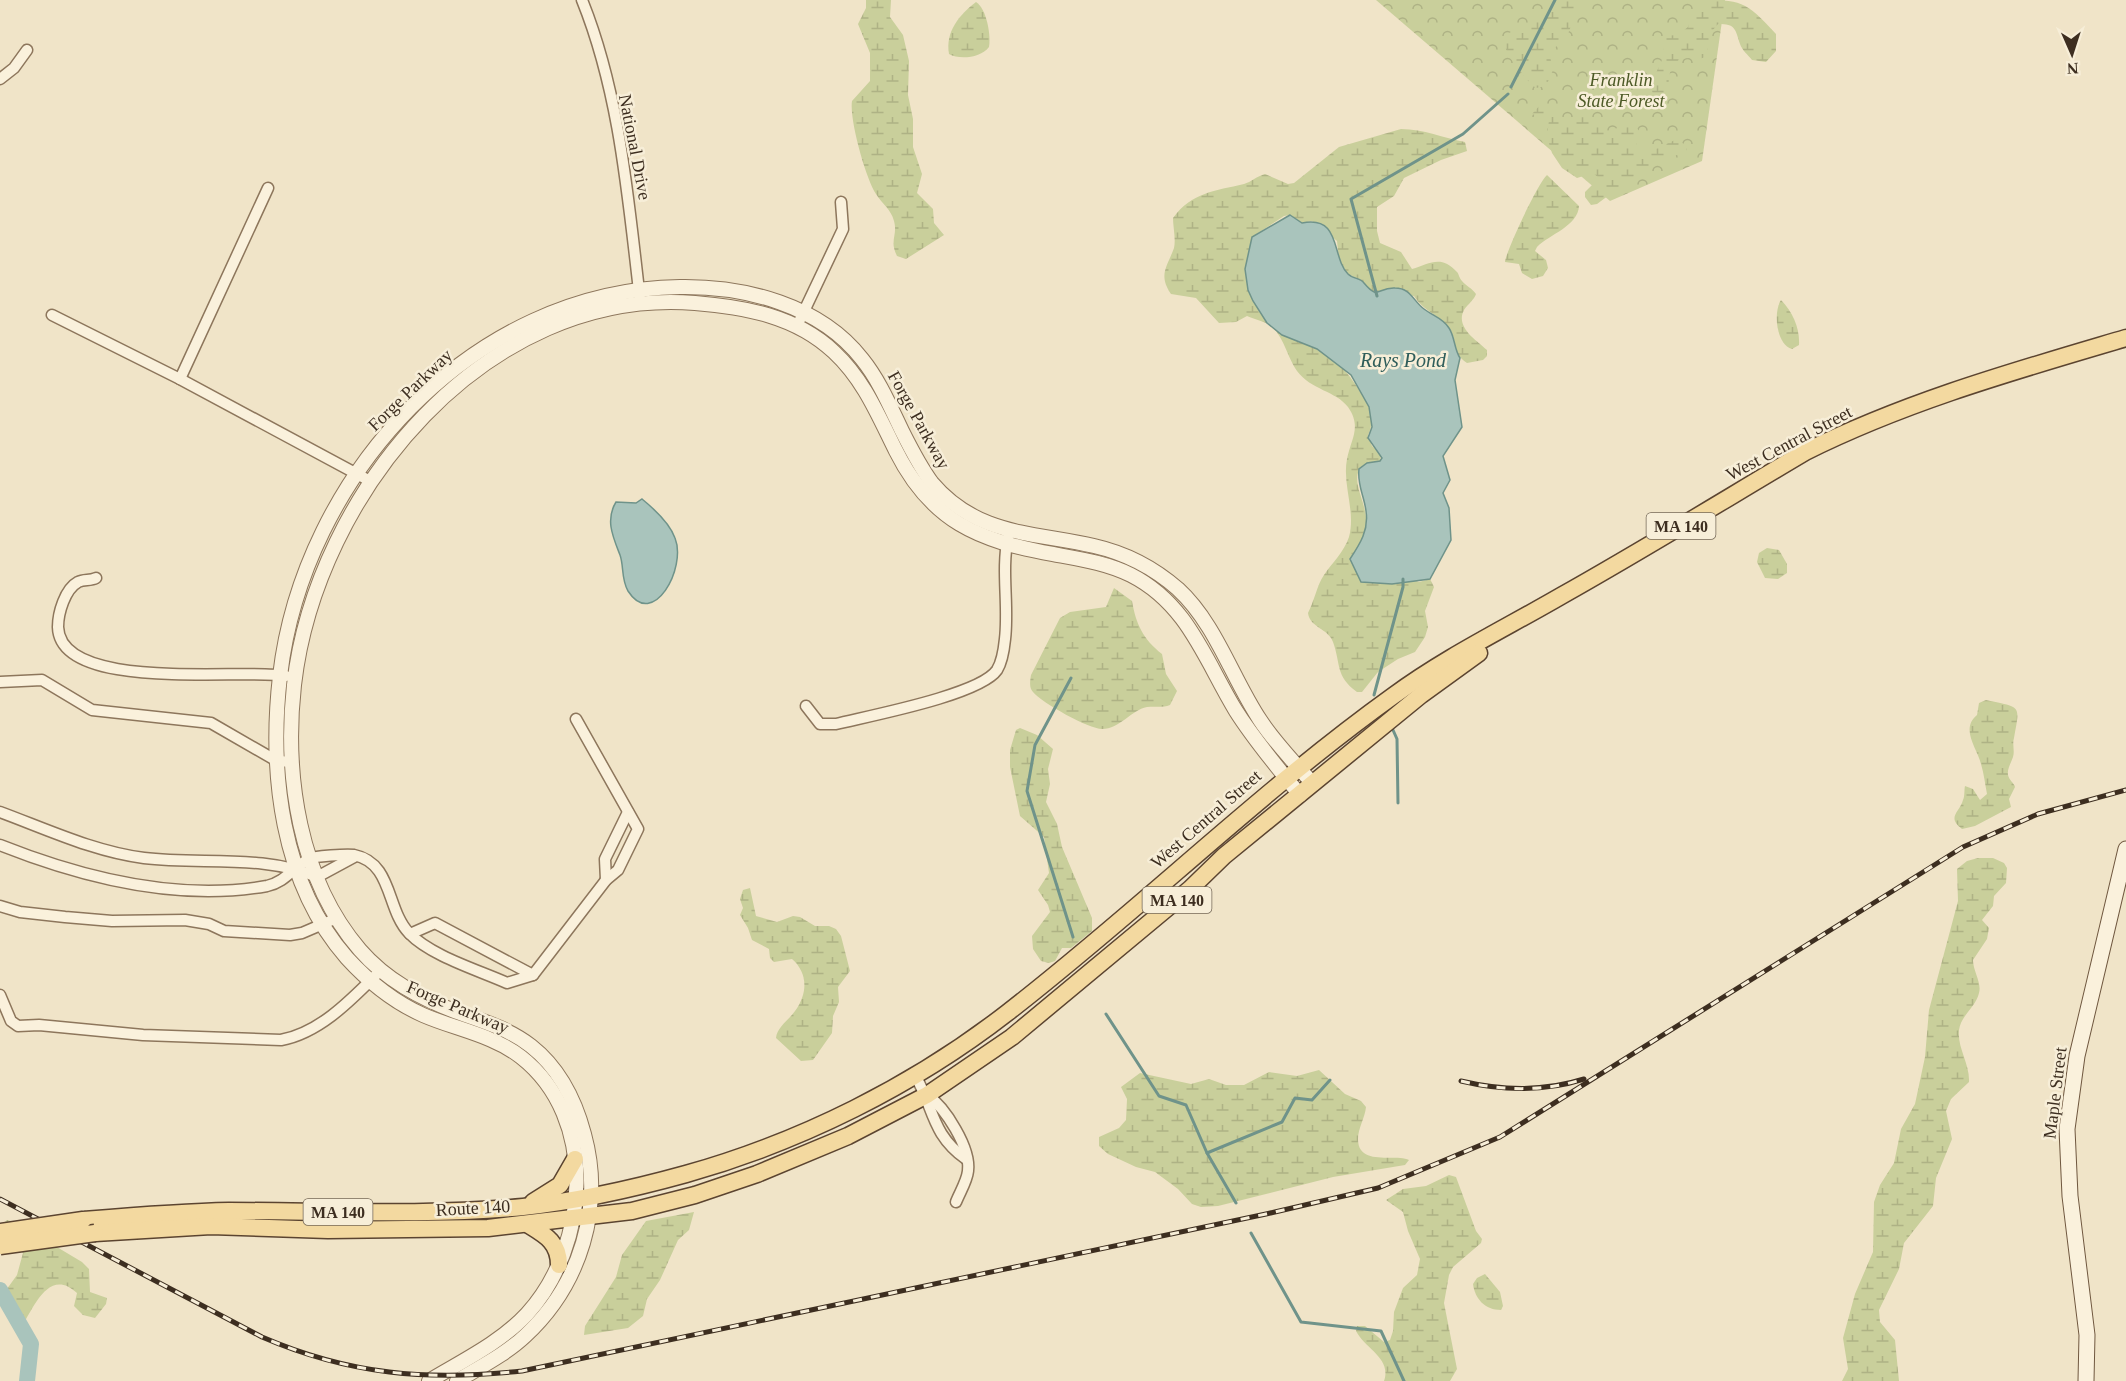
<svg xmlns="http://www.w3.org/2000/svg" width="2126" height="1381" viewBox="0 0 2126 1381" font-family="Georgia,serif">
  <style>
    .forest { fill: url(#forest-crowns) }
    .wetland { fill: url(#wetland-marsh) }
    .water { fill: #a9c4bc; stroke: #6f938a; stroke-width: 1.5 }
    .lines { fill: none; stroke-linecap: round; stroke-linejoin: round }
    .stream { stroke: #6f938a; stroke-width: 3 }
    .river { stroke: #a9c4bc; stroke-width: 16 }
    .minor-casing { stroke: #8d765c; stroke-width: 13 }
    .tertiary-casing { stroke: #8d765c; stroke-width: 16 }
    .secondary-casing { stroke: #6f573f; stroke-width: 17 }
    .primary-casing { stroke: #5b4430; stroke-width: 19 }
    .minor { stroke: #faf1dc; stroke-width: 10 }
    .tertiary { stroke: #faf1dc; stroke-width: 14 }
    .secondary { stroke: #faf1dc; stroke-width: 15 }
    .primary { stroke: #f3d9a0; stroke-width: 16 }
    .rail-casing { stroke: #3d2e20; stroke-width: 5 }
    .rail { stroke: #f7eed8; stroke-width: 3; stroke-dasharray: 9; stroke-linecap: butt }
    .primary-bridge-casing { stroke: #5b4430; stroke-width: 19; stroke-linecap: butt }
    .primary-bridge { stroke: #f3d9a0; stroke-width: 16 }
    .labels { text-anchor: middle; stroke-width: 5; stroke-linejoin: round; paint-order: stroke }
    .shield { fill: #f7eed8; stroke: #756857; stroke-width: 1.5 }
    .shield-label { font-size: 16px; font-weight: bold; fill: #3d2e20 }
    .park-label { font-size: 18px; font-style: italic; fill: #4d5a26; stroke: #f7eed8 }
    .street-label { font-size: 18px; fill: #3d2e20; stroke: #f7eed8 }
    .water-label { font-size: 20px; font-style: italic; fill: #2f5d5a; stroke: #f7eed8 }
  </style>
  <defs>
    <pattern id="forest-crowns" width="20" height="18" patternUnits="userSpaceOnUse" patternTransform="scale(1.5)"><rect width="20" height="18" fill="#c9cf9b"/><path d="M2 6a3 3 0 1 1 6 0M12 15a3 3 0 1 1 6 0" fill="none" stroke="#aeb285"/></pattern>
    <pattern id="wetland-marsh" width="20" height="14" patternUnits="userSpaceOnUse" patternTransform="scale(1.5)"><rect width="20" height="14" fill="#c9cf9b"/><path d="M1 5h8M5 5V1M11 12h8M15 12V8" fill="none" stroke="#aeb285"/></pattern>
  </defs>
  <rect width="100%" height="100%" fill="#f0e4c8"/>
  <path class="forest" d="M1376,0H1725L1702,161L1610,201Z"/>
  <g class="wetland">
    <path d="M866,0H891L890,17L903,35L909,61L908,95L913,119V147L922,174L917,193L933,209L934,223L944,235L906,259L897,256C889,240 898,236 894,221C891,209 882,204 876,194C866,179 849,119 852,101L870,81V53L858,24L866,8Z"/>
    <path d="M1553,0H1581L1566,39L1549,52L1553,70L1546,86L1536,88C1529,84 1520,70 1514,63C1487,26 1525,31 1543,16C1547,12 1550,5 1553,0Z"/>
    <path d="M1697,0C1741,0 1745,0 1776,34V51L1766,62L1752,60C1748,55 1742,50 1740,44C1735,29 1736,24 1718,24L1712,31L1706,56C1700,60 1698,59 1691,58C1668,57 1669,76 1668,94L1660,100L1655,98C1645,82 1663,67 1664,51C1664,46 1662,41 1662,36L1678,35L1688,27Z"/>
    <path d="M976,2C987,9 991,36 989,47C981,58 959,60 949,54C945,32 959,15 976,2Z"/>
    <path d="M1542,103L1564,118L1589,117C1615,144 1610,123 1634,124L1642,135L1636,144L1640,151H1651L1675,140L1687,145V150L1636,175L1597,204L1591,205L1585,197V192L1599,178L1593,173L1577,178L1562,168L1552,153L1547,137L1549,120L1532,114Z"/>
    <path d="M1401,129C1424,129 1443,138 1465,142L1467,151L1441,160L1404,178L1394,196L1377,207V231L1380,243L1401,252L1412,269C1429,264 1441,254 1457,272C1459,274 1459,278 1462,281C1466,286 1472,288 1476,294C1474,300 1468,304 1464,310C1455,327 1476,340 1487,350V356L1483,360L1467,363C1451,352 1458,344 1451,331C1441,315 1424,312 1414,296L1370,291L1364,283L1347,273L1339,260L1337,241L1312,221L1302,223L1290,215L1284,216L1252,237L1267,323C1283,336 1298,341 1317,349C1339,359 1353,379 1365,400C1372,411 1374,423 1368,435L1372,446L1381,454L1380,461C1372,463 1363,462 1359,470C1349,492 1385,519 1352,555L1419,582L1430,579L1434,587L1425,611L1428,627L1425,637L1415,652L1398,659L1378,672L1362,692H1357C1335,676 1341,664 1333,642C1328,628 1310,628 1308,613C1314,602 1317,585 1324,575C1332,563 1344,552 1349,537C1356,511 1342,485 1347,459C1351,439 1362,427 1348,407C1336,391 1311,390 1297,371C1287,357 1283,333 1268,324C1263,321 1253,319 1247,316L1236,322L1219,323L1196,298L1171,294C1158,275 1167,267 1174,248C1176,239 1173,227 1173,218C1192,192 1215,191 1244,184C1251,182 1257,176 1265,174L1288,184L1294,183L1339,147Z"/>
    <path d="M1547,175L1579,206C1578,226 1550,234 1537,247L1535,251L1546,260L1548,268L1543,276L1532,279L1522,273L1519,264L1505,262C1506,251 1538,183 1547,175Z"/>
    <path d="M1781,300C1793,312 1800,329 1799,345L1792,349C1776,344 1773,312 1781,300Z"/>
    <path d="M1767,548L1779,550L1787,564V573L1778,579L1765,578L1757,562L1759,553Z"/>
    <path d="M1114,588L1132,601C1136,624 1143,639 1162,654L1166,674L1177,691L1170,705C1162,708 1156,706 1147,707C1131,710 1120,729 1102,729C1089,729 1042,703 1033,692C1029,688 1030,681 1031,675L1060,618L1070,612L1106,607Z"/>
    <path d="M1986,700C2022,708 2020,704 2014,738C2012,744 2015,751 2013,757C2011,763 2007,769 2008,775C2009,780 2014,783 2015,787L2009,799L2011,807L1975,826L1962,829C1946,817 1960,812 1963,800C1965,796 1964,790 1965,786L1973,789L1980,800L1987,794C1985,784 1984,774 1981,764C1977,748 1960,729 1977,715L1979,703Z"/>
    <path d="M1020,728L1037,735L1053,749L1048,769L1050,784L1046,802L1057,824L1062,847L1092,918V931L1071,948H1062L1055,961L1049,963L1041,961L1033,949L1032,936L1050,912L1048,905L1038,890L1049,873L1044,837L1020,816L1010,767V750L1016,730Z"/>
    <path d="M1978,858H1993L2004,863L2007,868L2006,883L1994,896L1993,906L1982,920L1989,928L1987,939L1973,960C1973,971 1982,983 1979,993C1976,1007 1961,1015 1959,1030C1957,1048 1970,1064 1969,1082L1951,1099L1946,1111L1952,1139L1936,1178L1933,1206L1904,1243L1899,1269L1879,1310L1880,1322L1895,1340L1899,1381H1842L1848,1369L1843,1338L1855,1294L1873,1252L1874,1202L1880,1185L1894,1163L1901,1129L1915,1104L1925,1057L1929,1010L1958,901L1957,869L1967,861Z"/>
    <path d="M750,888L756,916L777,922L793,916L800,917L815,926H829L836,929L841,936L850,971L838,987L839,1002L833,1016L832,1033L813,1060L801,1061L776,1038C777,1027 789,1020 795,1011C808,993 808,973 792,959L774,962L770,958L769,949L752,940L748,928L740,915L743,908L740,899L743,890Z"/>
    <path d="M1319,1070L1345,1094L1361,1101L1366,1107C1365,1118 1358,1128 1358,1139C1358,1167 1395,1153 1409,1160L1405,1165L1333,1177L1218,1206L1201,1207L1192,1204L1178,1189L1155,1172L1136,1167L1108,1154L1099,1146V1137L1119,1128L1126,1120L1127,1099L1121,1087L1140,1073L1191,1084L1209,1079L1226,1085H1244L1269,1072L1297,1076Z"/>
    <path d="M1449,1175L1456,1177L1476,1231L1482,1239L1481,1243L1453,1267L1449,1275L1444,1303L1457,1369L1450,1381H1384C1392,1358 1365,1349 1356,1331L1357,1326H1365L1384,1342L1390,1340L1393,1331L1394,1312L1403,1288L1417,1275L1420,1259L1408,1231L1403,1212L1386,1200L1403,1189L1426,1186Z"/>
    <path d="M694,1212L689,1230L678,1240L660,1280L647,1299L643,1316L628,1328L584,1335L585,1326L616,1277L622,1255L646,1221Z"/>
    <path d="M7,1220L15,1222L82,1262L89,1269L90,1292L107,1298L106,1304L95,1318L83,1315L74,1306L77,1293C48,1266 33,1310 20,1329L4,1293L17,1275L23,1253L0,1226Z"/>
    <path d="M1485,1274L1500,1292L1503,1306L1501,1310C1485,1310 1475,1299 1473,1284L1477,1278Z"/>
  </g>
  <g class="water">
    <path d="M1290,215L1302,223C1342,215 1331,257 1348,274C1353,279 1361,278 1364,283C1379,301 1377,287 1395,288C1411,288 1413,301 1424,309C1433,316 1443,318 1449,328C1455,337 1454,349 1460,358L1455,380L1462,427L1443,456L1450,480L1443,493L1449,508L1451,540L1430,579L1392,584L1361,582L1350,559C1360,544 1369,530 1366,511C1364,495 1357,485 1359,469L1367,463L1380,461L1382,458L1368,438L1372,427L1369,407L1351,375L1317,349L1282,335L1267,323L1253,301L1248,290L1245,269L1252,237Z"/>
    <path d="M642,499C653,508 670,524 675,538C687,568 653,630 628,591C621,579 624,566 620,555C613,537 605,520 616,502L636,503Z"/>
  </g>
  <g class="lines">
    <g class="stream">
      <path d="M1511,87L1555,0"/>
      <path d="M1377,296L1351,199L1463,134L1508,94"/>
      <path d="M1071,678L1035,745L1027,791L1073,937"/>
      <path d="M1374,695L1403,587V579"/>
      <path d="M1393,730L1397,739L1398,803"/>
      <path d="M1106,1014L1159,1096L1186,1105L1207,1153L1236,1203"/>
      <path d="M1207,1153L1282,1122L1295,1098L1312,1100L1330,1080"/>
      <path d="M1251,1233L1301,1322L1381,1331L1404,1381"/>
    </g>
    <path class="river" d="M0,1290L31,1344L27,1381"/>
    <g class="minor-casing">
      <g id="minor">
        <path d="M582,0C620,94 628,199 640,299"/>
        <path d="M0,79L14,68L27,50"/>
        <path d="M52,315L180,379L268,188"/>
        <path d="M797,326L843,229L841,202"/>
        <path d="M180,379L370,481"/>
        <path d="M96,578C90,581 84,579 78,582C65,589 58,613 58,627C60,693 241,668 286,676"/>
        <path d="M0,682L42,680L92,710L211,723L277,761L293,762"/>
        <path d="M806,706L820,724H836C868,716 980,695 997,670C1002,662 1004,649 1005,639C1009,605 1001,571 1008,537"/>
        <path d="M0,812C46,829 95,852 144,858C202,865 263,854 317,877L354,857"/>
        <path d="M0,845C83,878 177,902 267,886C286,882 293,867 309,859C314,856 347,854 354,855C393,863 386,909 409,933C431,956 478,970 507,983L533,975L606,880L618,870L638,829L576,719"/>
        <path d="M606,880L605,859L628,812"/>
        <path d="M0,906L20,912L65,917L112,921L185,920L209,924L224,931L290,935L302,933L337,918"/>
        <path d="M410,934L435,923L533,975"/>
        <path d="M0,995L11,1021L18,1026L39,1025L143,1035L281,1040C319,1033 350,1001 376,975"/>
        <path d="M915,1075C934,1108 931,1134 966,1159"/>
        <path d="M927,1095C945,1107 971,1148 968,1171C967,1181 960,1192 956,1202"/>
      </g>
    </g>
    <g class="tertiary-casing">
      <g id="tertiary">
        <path d="M429,1381C462,1361 500,1343 527,1314C589,1246 599,1118 521,1057C493,1035 455,1029 423,1015C394,1002 368,981 347,958C281,883 269,772 280,676C303,476 472,290 680,287C745,286 820,305 862,359C879,380 890,406 902,431C911,449 920,467 932,483C977,536 1033,532 1094,546C1125,553 1154,568 1178,589C1216,624 1232,678 1260,720C1275,743 1295,763 1313,784"/>
        <path d="M457,1381C480,1367 506,1354 525,1336C581,1284 604,1207 584,1134C575,1100 559,1068 531,1046C509,1029 483,1021 457,1012C420,998 386,980 360,950C299,879 284,775 294,685C316,493 486,286 695,303C745,307 796,316 834,352C864,380 878,415 896,451C931,521 978,541 1053,554C1080,559 1107,563 1131,575C1188,604 1205,660 1236,711C1255,741 1278,768 1300,795"/>
      </g>
    </g>
    <g class="secondary-casing">
      <path id="secondary" d="M2086,1381L2087,1335L2070,1196L2067,1129L2077,1056L2126,849"/>
    </g>
    <g class="primary-casing">
      <g id="primary">
        <path d="M533,1202L560,1185L575,1159"/>
        <path d="M83,1220C132,1216 180,1212 229,1211C327,1211 425,1216 523,1207C578,1201 632,1189 686,1174C800,1142 913,1086 1007,1013C1139,911 1258,793 1393,696C1446,657 1504,629 1561,596C1643,550 1724,500 1805,452C1907,401 2018,370 2126,338"/>
        <path d="M527,1224C545,1235 559,1242 559,1265"/>
        <path d="M95,1233L211,1226L328,1230L488,1228L632,1211L695,1195L757,1174L848,1136L927,1095L1012,1037L1190,889L1224,856L1421,695L1479,653"/>
      </g>
    </g>
    <use href="#minor" class="minor"/>
    <use href="#tertiary" class="tertiary"/>
    <use href="#secondary" class="secondary"/>
    <use href="#primary" class="primary"/>
    <g class="rail-casing">
      <g id="rail">
        <path d="M1461,1081C1503,1091 1543,1092 1584,1079"/>
        <path d="M0,1199L262,1337C350,1375 427,1381 522,1371L1266,1214L1378,1188L1500,1137L1963,847L2038,814L2126,790"/>
      </g>
    </g>
    <use href="#rail" class="rail"/>
    <g class="primary-bridge-casing">
      <g id="primary-bridge">
        <path d="M0,1232L83,1220"/>
        <path d="M0,1246L95,1233"/>
      </g>
    </g>
    <use href="#primary-bridge" class="primary-bridge"/>
  </g>
  <g class="labels">
    <g class="shield">
      <rect x="1646.5" y="513" width="69" height="26" rx="4.5"/>
      <rect x="1142.5" y="887" width="69" height="26" rx="4.5"/>
      <rect x="303.5" y="1199" width="69" height="26" rx="4.5"/>
    </g>
    <g class="shield-label">
      <text x="1681" y="532">MA 140</text>
      <text x="1177" y="906">MA 140</text>
      <text x="338" y="1218">MA 140</text>
    </g>
    <g class="park-label">
      <text x="1621" y="86">Franklin<tspan x="1621" dy="21">State Forest</tspan></text>
    </g>
    <g class="street-label">
      <text transform="translate(635 147) rotate(79)" y="6">National Drive</text>
      <text transform="translate(410 390) rotate(-44)" y="6">Forge Parkway</text>
      <text transform="translate(919 420) rotate(61)" y="6">Forge Parkway</text>
      <text transform="translate(1789 443) rotate(-28)" y="6">West Central Street</text>
      <text transform="translate(1206 819) rotate(-41)" y="6">West Central Street</text>
      <text transform="translate(458 1007) rotate(23)" y="6">Forge Parkway</text>
      <text transform="translate(2055 1093) rotate(-83)" y="6">Maple Street</text>
      <text transform="translate(473 1208) rotate(-3)" y="6">Route 140</text>
    </g>
    <g class="water-label">
      <text x="1403" y="367">Rays Pond</text>
    </g>
  </g>
  <g transform="translate(2072 54) rotate(177)" stroke="#f7eed8" stroke-width="4.5" paint-order="stroke">
  <path d="M0-4.5L10 22L0 15L-10 22Z" fill="#3d2e20"/>
  <text y="-9" font-size="16" font-weight="bold" text-anchor="middle" fill="#3d2e20">N</text>
  </g>
</svg>
